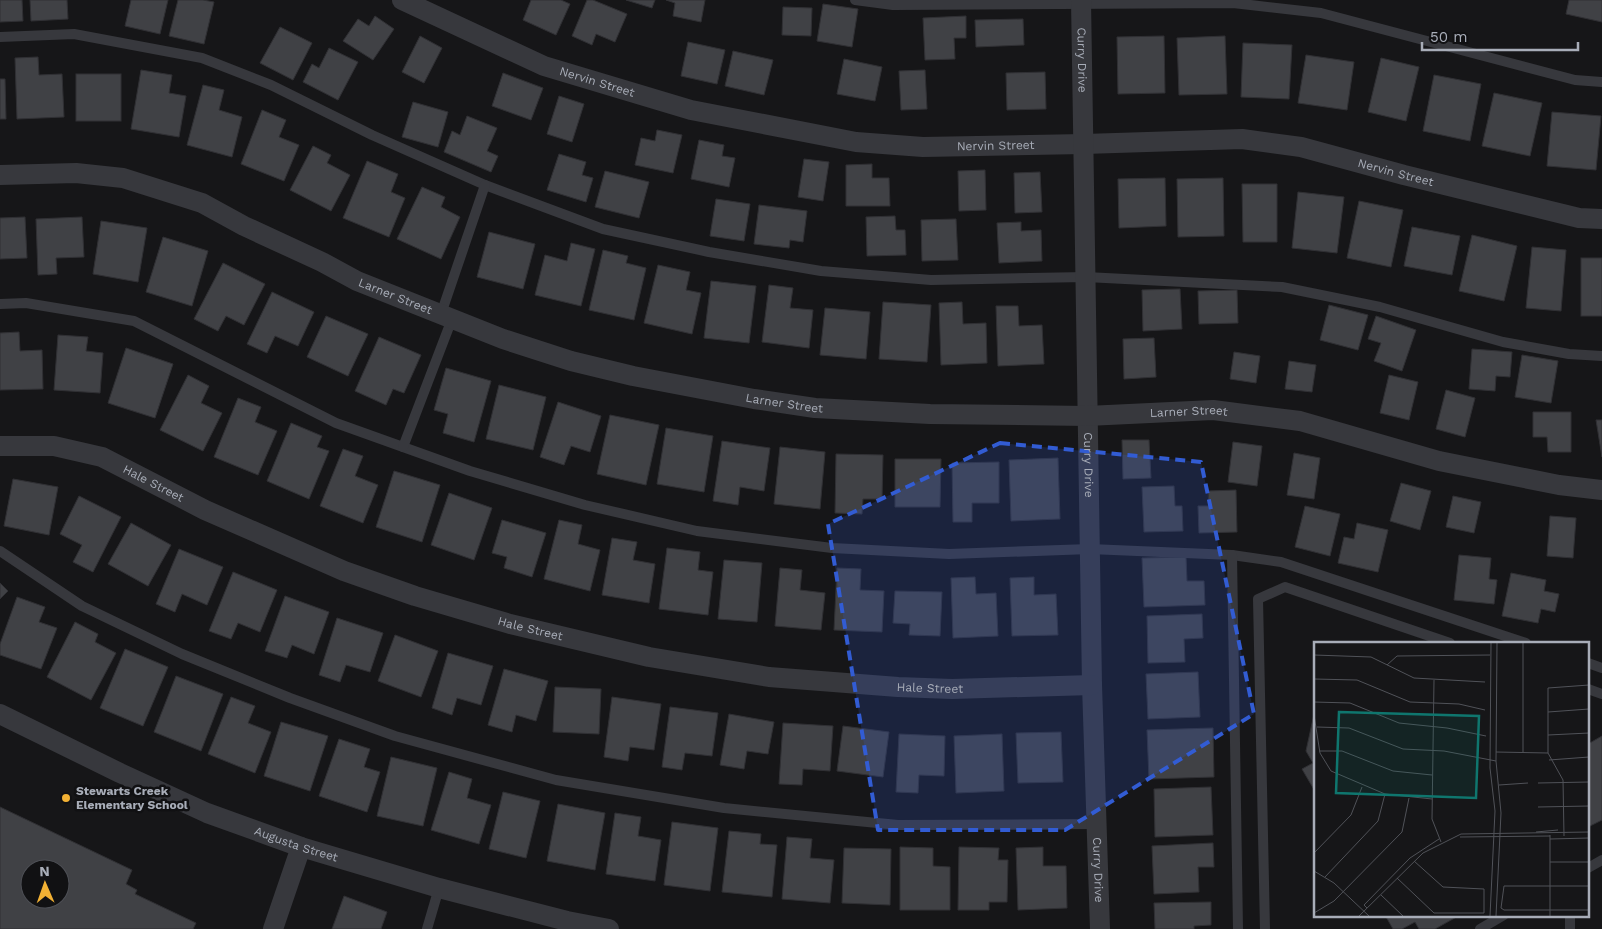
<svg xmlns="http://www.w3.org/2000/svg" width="1602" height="929" viewBox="0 0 1602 929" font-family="'Work Sans',sans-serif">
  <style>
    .building { fill: #404145; stroke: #303034; fill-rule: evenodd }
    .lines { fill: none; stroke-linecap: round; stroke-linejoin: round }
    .lane { stroke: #37383d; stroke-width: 10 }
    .street { stroke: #37383d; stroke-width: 20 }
    .marked { fill: #325cd3; fill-opacity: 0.2; stroke: #325cd3; stroke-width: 4; stroke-dasharray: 10 6; stroke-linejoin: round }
    .poi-dot { fill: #f2b134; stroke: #111113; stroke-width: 2 }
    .labels { text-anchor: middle; stroke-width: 5; stroke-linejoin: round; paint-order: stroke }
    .street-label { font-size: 12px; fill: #a8adb8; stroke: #111113 }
    .poi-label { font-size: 12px; font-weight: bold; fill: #a8adb8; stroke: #111113; text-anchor: start }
    .inset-road { fill: none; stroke: #505258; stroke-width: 1 }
    .view { fill: #0f766e; fill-opacity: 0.15; stroke: #0f766e; stroke-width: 2.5 }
    .inset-edge { fill: none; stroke: #a8adb8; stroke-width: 2.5 }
  </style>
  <rect width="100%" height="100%" fill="#161618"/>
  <g class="building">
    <path d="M0,0H22L23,21L0,22Z"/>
    <path d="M30,0H67L68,19L31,21Z"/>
    <path d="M131,0H168L160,34L125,26Z"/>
    <path d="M178,0H203L214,2L204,44L169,36Z"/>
    <path d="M531,0H561L570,4L556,35L523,20Z"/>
    <path d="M587,0H593L627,14L615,42L596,34L592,45L572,36Z"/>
    <path d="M626,0H655L652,8Z"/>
    <path d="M666,0H705L701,22L673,16L675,3Z"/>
    <path d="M1569,0H1602V22L1566,14Z"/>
    <path d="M823,4L858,9L852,47L817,41Z"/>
    <path d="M783,7L812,8L811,36L782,35Z"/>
    <path d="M375,16L394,29L373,60L343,41L358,19L369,26Z"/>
    <path d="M966,16V38H954L955,59L925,60L923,18Z"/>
    <path d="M1023,19L1024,45L976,47L975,20Z"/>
    <path d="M280,27L312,43L293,80L260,63Z"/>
    <path d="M420,36L442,48L424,83L402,72Z"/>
    <path d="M1164,36L1165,93L1118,94L1117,37Z"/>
    <path d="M1225,36L1227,94L1179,95L1177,38Z"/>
    <path d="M688,42L725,50L717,84L681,76Z"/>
    <path d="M1243,43L1292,45L1289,99L1241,97Z"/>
    <path d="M329,48L358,62L338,100L303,82L312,64L319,68Z"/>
    <path d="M733,51L773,60L764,95L725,86Z"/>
    <path d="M1306,55L1354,62L1347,110L1298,103Z"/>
    <path d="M38,57L39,75L62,74L64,117L17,119L15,58Z"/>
    <path d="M1381,58L1419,67L1406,121L1368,112Z"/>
    <path d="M844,59L882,67L875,101L837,94Z"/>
    <path d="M141,70L172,75L169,93L186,96L179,137L131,129Z"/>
    <path d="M925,70L927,109L901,110L899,71Z"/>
    <path d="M1045,72L1046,109L1007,110L1006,73Z"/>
    <path d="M503,73L543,88L531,120L492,106Z"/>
    <rect x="76" y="74" width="45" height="47"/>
    <path d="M1434,75L1481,84L1470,141L1423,131Z"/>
    <path d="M0,79H5L6,119H0Z"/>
    <path d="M203,85L224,90L219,110L242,117L232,157L187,145Z"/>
    <path d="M1494,93L1542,103L1530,156L1482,146Z"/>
    <path d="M559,96L584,104L572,142L547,134Z"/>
    <path d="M413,102L448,112L438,147L402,137Z"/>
    <path d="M262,110L286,120L279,137L299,145L284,181L241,164Z"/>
    <path d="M1552,112L1601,116L1596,170L1547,166Z"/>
    <path d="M467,116L497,128L487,151L498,156L491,172L444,152L452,131L460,135Z"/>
    <path d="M657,130L682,135L673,173L635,165L641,138L655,141Z"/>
    <path d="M699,140L724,145L722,156L735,158L729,187L691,179Z"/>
    <path d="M313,146L331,155L327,163L350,175L331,211L290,190Z"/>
    <path d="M559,154L586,162L582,175L593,178L586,202L547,190Z"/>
    <path d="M804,159L829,162L823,201L798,197Z"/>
    <path d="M367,161L398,174L391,192L405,198L389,237L343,218Z"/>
    <path d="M872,164V178H889L890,206H846V165Z"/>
    <path d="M985,170L986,210L959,211L958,171Z"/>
    <path d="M605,171L649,182L639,218L595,207Z"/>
    <path d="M1040,172L1042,212L1015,213L1014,173Z"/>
    <path d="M1165,178L1166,226L1119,228L1118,179Z"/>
    <path d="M1223,178L1224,236L1178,237L1177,179Z"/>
    <path d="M1242,184H1277V242H1243Z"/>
    <path d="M422,187L445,197L441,207L460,217L441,259L397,239Z"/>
    <path d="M1298,192L1344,197L1337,253L1292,248Z"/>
    <path d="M716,199L750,204L744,241L710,236Z"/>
    <path d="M1359,201L1403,210L1391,267L1347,258Z"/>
    <path d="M759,205L807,211L803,242L790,240L789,248L754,244Z"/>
    <path d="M895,216L896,230H905L906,255L867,256L866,217Z"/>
    <path d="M25,217L27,258L0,259V218Z"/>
    <path d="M82,217L84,257L56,258L57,274L38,275L36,219Z"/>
    <path d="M956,219L958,260L922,261L921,220Z"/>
    <path d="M101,221L147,228L138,282L93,274Z"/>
    <path d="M1021,222V231L1041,230L1042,261L999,263L997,223Z"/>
    <path d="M1412,227L1460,236L1452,275L1404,266Z"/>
    <path d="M489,232L535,244L523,289L477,277Z"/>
    <path d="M1472,235L1517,246L1504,301L1459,291Z"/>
    <path d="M163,237L208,251L192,306L146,292Z"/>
    <path d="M571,243L595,249L581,306L535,295L545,255L567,261Z"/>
    <path d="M1532,247L1566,250L1561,311L1526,308Z"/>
    <path d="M603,250L628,256L626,263L646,268L634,320L589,310Z"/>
    <rect x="1581" y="258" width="21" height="58"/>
    <path d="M223,263L265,284L244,325L226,316L218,331L194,319Z"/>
    <path d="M658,265L690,272L686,290L701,293L692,334L644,323Z"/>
    <path d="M711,281L756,286L749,343L704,338Z"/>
    <path d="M769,285L793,288L790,308L813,310L809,348L762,342Z"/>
    <path d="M1180,289L1182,329L1143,331L1142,290Z"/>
    <path d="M1237,290L1238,323L1199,324L1198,291Z"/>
    <path d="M272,292L314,312L298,346L275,336L267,353L247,344Z"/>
    <path d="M883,302L931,305L927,362L879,359Z"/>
    <path d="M962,302L963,324L986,323L987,363L941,365L939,303Z"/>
    <path d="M1329,305L1368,315L1358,350L1320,340Z"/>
    <path d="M996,306H1018L1019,326L1042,325L1044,364L998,366Z"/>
    <path d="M825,308L870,312L866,359L820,355Z"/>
    <path d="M326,316L368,334L348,376L307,357Z"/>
    <path d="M1376,316L1416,330L1402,371L1374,361L1381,343L1368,339Z"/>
    <path d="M19,332L20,351L42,350L43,389L0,390V333Z"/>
    <path d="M58,335L88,337L86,351L103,353L100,393L54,390Z"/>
    <path d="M379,337L421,355L404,393L393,389L386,405L355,391Z"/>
    <path d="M1154,338L1156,377L1124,379L1123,339Z"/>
    <path d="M126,348L173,364L155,418L108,403Z"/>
    <path d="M1472,349L1512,352L1510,377L1496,376L1495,391L1469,389Z"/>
    <path d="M1234,352L1260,356L1256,383L1230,379Z"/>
    <path d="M1522,355L1558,361L1551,403L1515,397Z"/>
    <path d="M1289,361L1316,365L1312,392L1285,389Z"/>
    <path d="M446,368L491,381L474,442L443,433L448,414L434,410Z"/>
    <path d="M188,375L209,386L201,403L222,413L203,451L160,430Z"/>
    <path d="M1389,375L1418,382L1409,420L1380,413Z"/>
    <path d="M499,385L546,397L533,450L486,439Z"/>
    <path d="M1446,390L1475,398L1465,437L1436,429Z"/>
    <path d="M238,398L261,407L255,422L277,431L258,475L214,457Z"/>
    <path d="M558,402L601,416L590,452L571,446L564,465L540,457Z"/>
    <path d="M1533,412H1571V452H1548L1547,437H1533Z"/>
    <path d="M610,415L659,425L646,485L597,474Z"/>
    <path d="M1596,420H1602V457Z"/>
    <path d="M291,423L322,436L317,447L329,451L309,499L267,481Z"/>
    <path d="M666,428L713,436L704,492L657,484Z"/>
    <path d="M1122,440H1149L1151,478L1123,479Z"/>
    <path d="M722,441L770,448L764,491L740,487L738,505L713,501Z"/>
    <path d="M1233,442L1262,446L1257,486L1228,482Z"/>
    <path d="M780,447L825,452L820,509L774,504Z"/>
    <path d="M343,449L363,456L355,476L378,485L363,523L320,506Z"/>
    <path d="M1294,453L1320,458L1314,499L1287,495Z"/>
    <path d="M836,454L883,455L882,499H863L862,514L835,513Z"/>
    <path d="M1058,458L1060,519L1011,521L1009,460Z"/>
    <path d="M895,459H941L940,507H895Z"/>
    <path d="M999,462V503H972V522H953L952,463Z"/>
    <path d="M394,471L440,485L422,542L376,527Z"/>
    <path d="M13,479L58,487L49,535L4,526Z"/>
    <path d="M1401,483L1431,491L1420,530L1390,521Z"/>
    <path d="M1174,486L1175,506H1182L1183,531L1144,532L1142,487Z"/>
    <path d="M1236,490L1237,532L1199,533L1198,506H1209L1208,491Z"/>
    <path d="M449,493L492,508L474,560L431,545Z"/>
    <path d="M79,496L121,517L93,572L73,562L82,545L60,534Z"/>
    <path d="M1453,496L1481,502L1474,533L1446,527Z"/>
    <path d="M1305,506L1340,514L1330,556L1295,547Z"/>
    <path d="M1550,516L1576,518L1573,558L1547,556Z"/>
    <path d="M502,520L546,533L532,577L504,568L507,557L492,553Z"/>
    <path d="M559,520L582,525L578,544L600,550L590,591L544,579Z"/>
    <path d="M131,523L171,545L148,586L108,564Z"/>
    <path d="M1357,523L1388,530L1378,572L1338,563L1344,537L1354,539Z"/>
    <path d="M612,538L637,542L633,560L655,564L649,603L602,595Z"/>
    <path d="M667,548L700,552L698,570L713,572L708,615L659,609Z"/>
    <path d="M179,549L223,567L207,605L182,594L175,612L156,604Z"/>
    <path d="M1459,555L1491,558L1489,579L1497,580L1494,604L1454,600Z"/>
    <path d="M1186,557L1187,581H1204L1205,605L1144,607L1142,558Z"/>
    <path d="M724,560L762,563L757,622L718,619Z"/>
    <path d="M780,568L802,570L800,590L825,593L821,630L775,626Z"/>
    <path d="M837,568L861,569L860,590L884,591L882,632L834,630Z"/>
    <path d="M233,572L277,590L260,632L238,623L231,639L209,631Z"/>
    <path d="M1511,573L1546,580L1544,591L1559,594L1555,612L1541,609L1538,623L1502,616Z"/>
    <path d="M975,577L976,594L996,593L998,636L953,638L951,578Z"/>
    <path d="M1034,577V595L1056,594L1058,635L1012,636L1010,578Z"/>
    <path d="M0,583L8,591L0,599Z"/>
    <path d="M895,591L942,592L940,636L909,635L910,624L893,623Z"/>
    <path d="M285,596L329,612L314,654L292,645L287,658L265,651Z"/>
    <path d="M17,597L45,607L39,622L57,628L41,669L0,655V644Z"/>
    <path d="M1202,614L1203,638L1184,639L1185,662L1148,663L1147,616Z"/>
    <path d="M337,618L383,633L370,672L346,665L340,682L319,675Z"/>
    <path d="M75,622L98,634L95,642L116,653L91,700L47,677Z"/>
    <path d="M395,635L438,651L421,697L378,681Z"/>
    <path d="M125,649L168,667L143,726L100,708Z"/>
    <path d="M448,653L493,666L481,705L457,698L452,715L432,708Z"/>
    <path d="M504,669L548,681L536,721L516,715L512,732L488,725Z"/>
    <path d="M1198,672L1200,717L1148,719L1146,674Z"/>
    <path d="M176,676L223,694L201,751L154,732Z"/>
    <path d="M555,687L601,689L599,734L553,732Z"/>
    <path d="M231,697L255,706L248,723L271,732L255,773L208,754Z"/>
    <path d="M612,697L661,704L654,750L630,747L628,761L604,757Z"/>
    <path d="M1316,705V793L1302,769L1313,763L1306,751Z"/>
    <path d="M670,707L718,713L712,756L685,753L682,770L662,767Z"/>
    <path d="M729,714L774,722L768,754L747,751L744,769L720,765Z"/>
    <path d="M281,722L328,736L310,791L264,776Z"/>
    <path d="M783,723L833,726L830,771L803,769L802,785L779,784Z"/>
    <path d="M843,726L889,732L883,777L837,771Z"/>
    <path d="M1213,728L1214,777L1149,779L1147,730Z"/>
    <path d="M1061,732L1063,782L1018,783L1016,733Z"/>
    <path d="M899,734L945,736L944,776L919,775L918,793L896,792Z"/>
    <path d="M1002,734L1004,791L956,793L954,736Z"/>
    <path d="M1602,736V820L1588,827V744Z"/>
    <path d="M339,739L370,749L364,767L380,772L367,812L319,796Z"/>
    <path d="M391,757L437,768L423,826L377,816Z"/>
    <path d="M449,772L472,779L467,798L491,805L479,844L431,830Z"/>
    <path d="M1211,787L1213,835L1155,837L1154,789Z"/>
    <path d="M503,792L540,801L526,858L489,849Z"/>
    <path d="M558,804L605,813L595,870L547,861Z"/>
    <path d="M0,807L132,870L126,884L137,890L135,894L196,923L193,929H0ZM30,869H60V899H30Z"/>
    <path d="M615,813L641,817L638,836L661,840L655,881L606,874Z"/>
    <path d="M672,822L718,828L710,891L664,885Z"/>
    <path d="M729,831L761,834L760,844L777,845L772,897L722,892Z"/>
    <path d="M787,837L812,839L810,858L834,860L830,903L782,899Z"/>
    <path d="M1213,843L1214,867H1198L1199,892L1154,894L1152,846Z"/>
    <path d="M900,847L933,848V866L950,867V910H900Z"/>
    <path d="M959,847L999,848L998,860H1008L1007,902H989V910H958Z"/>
    <path d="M1043,847V866H1066L1067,908L1018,910L1016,848Z"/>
    <path d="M844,848L891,849L890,905L842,903Z"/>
    <path d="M344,896L387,912L381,929H332Z"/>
    <path d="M1211,902V925L1194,926V929H1155L1154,903Z"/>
    <path d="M1385,915H1460L1435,929H1419L1415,922L1402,929H1393Z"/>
  </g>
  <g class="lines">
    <g class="lane">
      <path d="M855,0L893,5L1233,3L1321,13L1575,80L1602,82"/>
      <path d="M0,37L74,34L202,58L271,85L372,135L485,185L603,229L709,252L821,271L931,280L1086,277L1282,287L1380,307L1503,342L1569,354L1602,356"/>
      <path d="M0,304L26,303L134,321L336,423L470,471L585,505L697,531L832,548L949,554L1090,549L1232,555L1281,562L1526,643"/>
      <path d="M441,314L485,185"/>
      <path d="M403,447L452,319"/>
      <path d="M0,551L82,606L182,654L290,698L395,736L556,780L724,808L898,825L1096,824"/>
      <path d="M1232,555L1238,929"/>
      <path d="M1588,663L1602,668"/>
      <path d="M1588,689L1602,694"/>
      <path d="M1588,868L1602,860"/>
      <path d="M1570,915V929"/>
      <path d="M427,929L439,888"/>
      <path d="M1265,929L1258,599L1285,587L1450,643"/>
      <path d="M1480,929L1504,915"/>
    </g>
    <g class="street">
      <path id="s1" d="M402,0L544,66L691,110L856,142L923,147L1084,144L1242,139L1301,147L1404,175L1579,218L1602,219"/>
      <path id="s2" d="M1081,0L1092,685L1100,929"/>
      <path id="s3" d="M0,175L76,173L123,178L202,203L244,226L322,262L357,281L503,339L571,361L633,376L754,399L815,408L930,414L1087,416L1213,410L1300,421L1439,461L1559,485L1602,490"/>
      <path id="s4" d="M0,446H54L102,457L205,510L344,571L415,596L510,624L649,657L769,677L898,687L952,689L1092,685"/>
      <path id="s5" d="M0,714L120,773L207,813L301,847L439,888L567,921L609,929"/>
      <path d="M273,929L301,847"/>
    </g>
  </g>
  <path class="marked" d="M1000,443L1201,462L1254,714L1065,830H878L828,524Z"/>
  <circle class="poi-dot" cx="66" cy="798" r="5"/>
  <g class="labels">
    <g class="street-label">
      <text dy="4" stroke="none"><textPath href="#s2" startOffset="60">Curry Drive</textPath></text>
      <text dy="4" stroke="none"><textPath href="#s1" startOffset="212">Nervin Street</textPath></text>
      <text dy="4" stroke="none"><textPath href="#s1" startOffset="618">Nervin Street</textPath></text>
      <text dy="4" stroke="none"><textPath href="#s1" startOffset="1022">Nervin Street</textPath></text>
      <text dy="4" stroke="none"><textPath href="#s3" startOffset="421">Larner Street</textPath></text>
      <text dy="4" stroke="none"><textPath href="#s3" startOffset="826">Larner Street</textPath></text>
      <text dy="4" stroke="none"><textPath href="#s3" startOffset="1231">Larner Street</textPath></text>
      <text dy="4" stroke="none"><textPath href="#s2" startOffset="465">Curry Drive</textPath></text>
      <text dy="4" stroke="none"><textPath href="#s4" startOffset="161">Hale Street</textPath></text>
      <text dy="4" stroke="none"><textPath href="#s4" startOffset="566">Hale Street</textPath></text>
      <text dy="4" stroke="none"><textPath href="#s4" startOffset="971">Hale Street</textPath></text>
      <text dy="4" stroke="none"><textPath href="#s5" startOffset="324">Augusta Street</textPath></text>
      <text dy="4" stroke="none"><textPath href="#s2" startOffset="870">Curry Drive</textPath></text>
    </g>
    <g class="poi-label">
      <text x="76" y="795">Stewarts Creek<tspan x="76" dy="14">Elementary School</tspan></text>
    </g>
  </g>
  <g transform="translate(1314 642)">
    <rect width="275" height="275" fill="#161618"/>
    <path class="inset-road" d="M0,13L57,15L100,36L171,40M73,23L83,14L176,13M0,37L43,38L96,60L145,62L171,68M120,38L118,177L127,200M0,60L36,61L85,81L133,86L172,94M234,70L275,67M0,73L6,111L17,129L71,152L118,157M3,85L35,86L89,107L130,109L182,119M234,93L275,91M5,109H28L79,129L118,133M182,110L234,111M209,110V1M235,118L275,115M224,141L275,140M185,143L214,141M224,165L275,164M222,190L244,188M236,193V274M250,194L249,138L234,111V46L275,43M146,195L236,194M236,197L275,196M0,211L37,173L48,145M236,220H275M0,229L20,241L55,274M11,235L64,179L71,152M83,236L120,271H170V247L129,245L100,219M275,244H190L187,266L190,268H275M67,253L89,274M53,266L50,263L96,216L125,197M0,271L20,259L88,190L95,156M45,274L109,211L147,192L275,190M176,274L181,169L176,126L177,1M182,274L187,171L182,119L183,1"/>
    <path class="view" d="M25,70L165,74L162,156L22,151Z"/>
    <rect width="275" height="275" class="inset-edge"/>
  </g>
  <g transform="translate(45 884) rotate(358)"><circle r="24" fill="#111113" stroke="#4d4f55"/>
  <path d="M0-4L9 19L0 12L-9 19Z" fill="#f2b134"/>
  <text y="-8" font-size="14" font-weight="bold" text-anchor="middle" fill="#a8adb8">N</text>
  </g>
  <path d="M1422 42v8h156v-8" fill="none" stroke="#a8adb8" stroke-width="2.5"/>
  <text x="1430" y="42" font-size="15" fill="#a8adb8" stroke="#111113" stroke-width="4" paint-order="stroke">50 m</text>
</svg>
